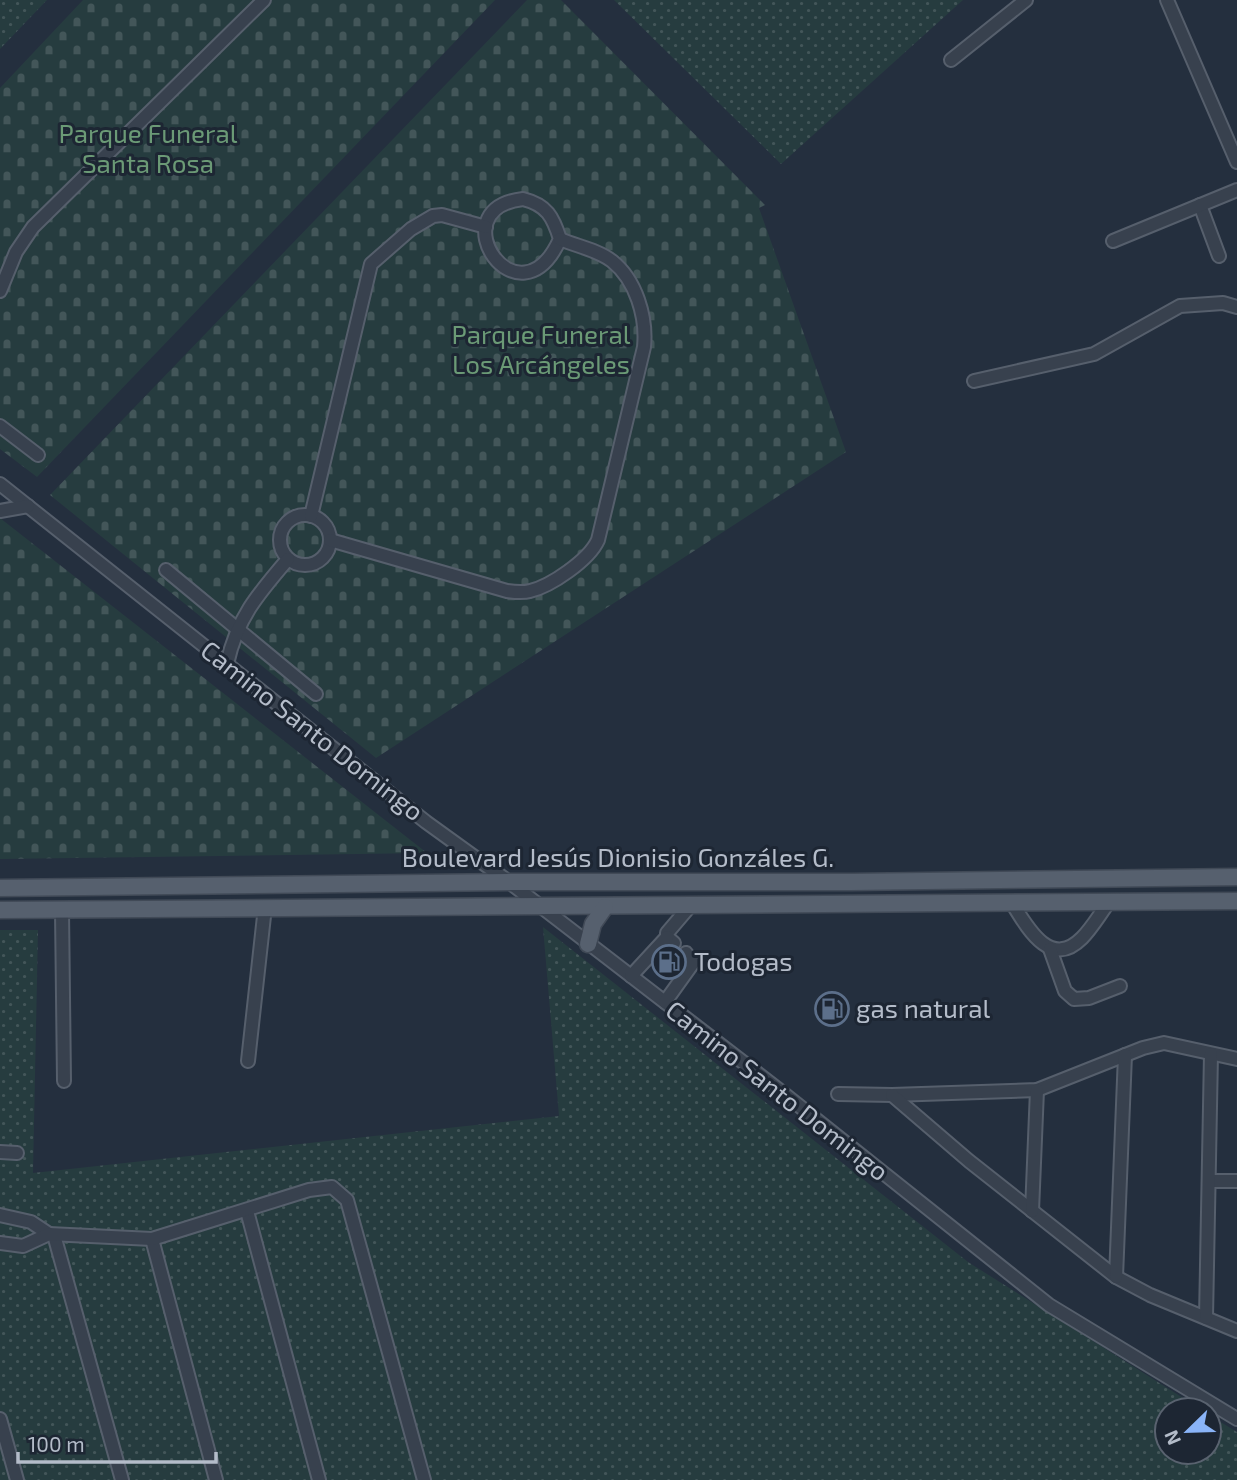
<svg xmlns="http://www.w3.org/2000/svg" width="1237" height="1480" viewBox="0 0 1237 1480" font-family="'Exo 2',sans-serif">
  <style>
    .grass { fill: url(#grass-dots) }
    .cemetery { fill: url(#cemetery-stones) }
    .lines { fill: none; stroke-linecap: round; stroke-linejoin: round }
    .minor-casing { stroke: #565f6c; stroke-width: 16 }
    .major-casing { stroke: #414a57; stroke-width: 19 }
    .minor { stroke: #38414e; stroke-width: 12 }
    .major { stroke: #56606e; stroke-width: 16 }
    .labels { text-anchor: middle; stroke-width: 6; stroke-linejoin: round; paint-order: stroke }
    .park-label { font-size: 26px; fill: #6b9a76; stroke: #1d2633 }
    .street-label { font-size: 26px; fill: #b4bcc9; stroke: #1d2633 }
    .poi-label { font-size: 26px; fill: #b4bcc9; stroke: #1d2633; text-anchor: start }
  </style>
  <defs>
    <pattern id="grass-dots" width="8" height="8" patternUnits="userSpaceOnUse" patternTransform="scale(1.75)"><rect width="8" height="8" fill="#263c3f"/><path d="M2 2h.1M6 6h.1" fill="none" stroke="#435659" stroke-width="1.8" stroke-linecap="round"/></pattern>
    <pattern id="cemetery-stones" width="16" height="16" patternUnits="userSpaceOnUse" patternTransform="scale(1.75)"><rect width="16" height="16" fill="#263c3f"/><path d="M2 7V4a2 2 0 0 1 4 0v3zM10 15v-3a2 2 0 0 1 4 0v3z" fill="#435659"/></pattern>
  </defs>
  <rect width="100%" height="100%" fill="#242f3e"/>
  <g class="grass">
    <path d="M0,0H47L0,49Z"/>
    <path d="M614,0H963L781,164Z"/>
    <path d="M543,927L968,1262L1202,1410H1167V1452H1209V1415L1237,1432V1480H0V930H38L33,1173L559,1116Z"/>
  </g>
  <g class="cemetery">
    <path d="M83,0H495L37,477L0,449V88Z"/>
    <path d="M527,0H561L765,205L759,208L846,452L376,758L50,495Z"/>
    <path d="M0,518L427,853L0,859Z"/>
  </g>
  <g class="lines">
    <g class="minor-casing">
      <g id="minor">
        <path d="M1167,0L1237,162"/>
        <path d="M951,60L1026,0"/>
        <path d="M523,199C547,205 553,217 560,239C519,330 437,209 523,199Z"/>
        <path d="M1200,205L1219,256"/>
        <path d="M1113,241L1237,190"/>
        <path d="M0,291L16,252L33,227L264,0"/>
        <path d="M974,381L1094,354L1180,306L1223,303L1237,307"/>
        <path d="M0,426L38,455"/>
        <path d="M0,484L426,822L509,882L783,1093L1049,1305L1237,1419"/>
        <path d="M0,511L28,506"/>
        <circle cx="305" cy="540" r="25"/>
        <path d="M311,516L371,264L411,229L433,216L442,215L486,227"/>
        <path d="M330,540L507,591C514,592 523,593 530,591C551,586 589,560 598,540L644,347C647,317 636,280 612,261C598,250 576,246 560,239"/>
        <path d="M166,570L316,694"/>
        <path d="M227,664C237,618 258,594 288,559"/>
        <path d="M1012,903C1027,927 1050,970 1082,938C1092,928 1100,914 1109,902"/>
        <path d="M62,911L64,1081"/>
        <path d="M674,943L667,937V933L690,906"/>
        <path d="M1050,949L1065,991L1074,999L1089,998L1120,986"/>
        <path d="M631,976L667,937"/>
        <path d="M665,1002L693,963L686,953"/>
        <path d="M248,1061L265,907"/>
        <path d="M838,1094L892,1095L1037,1090L1143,1048L1164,1043L1237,1059"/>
        <path d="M892,1095L969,1161L1116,1277L1150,1295L1237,1331"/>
        <path d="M0,1152L17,1153"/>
        <path d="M1210,1181H1237"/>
        <path d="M247,1211L319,1480"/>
        <path d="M1032,1211L1037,1090"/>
        <path d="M0,1215L31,1222L49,1234"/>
        <path d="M54,1235L122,1480"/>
        <path d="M152,1239L216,1480"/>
        <path d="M0,1243L23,1246L49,1234L152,1239L309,1190L332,1187L347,1200L424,1480"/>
        <path d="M1116,1277L1125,1055"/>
        <path d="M1206,1318L1211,1054"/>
        <path d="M0,1419L17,1480"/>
      </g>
    </g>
    <g class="major-casing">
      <g id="major">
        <path d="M0,888L509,882H852L1237,877"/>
        <path d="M0,910L1237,901"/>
        <path d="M588,944L593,924L605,907"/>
      </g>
    </g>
    <use href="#minor" class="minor"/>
    <use href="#major" class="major"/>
  </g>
  <defs>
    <g id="fuel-ring" transform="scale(1.75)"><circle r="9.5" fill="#1d2633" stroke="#5c6f8a" stroke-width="1.5"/><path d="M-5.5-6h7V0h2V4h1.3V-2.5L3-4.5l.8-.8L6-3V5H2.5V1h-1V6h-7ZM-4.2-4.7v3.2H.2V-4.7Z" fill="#5c6f8a"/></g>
  </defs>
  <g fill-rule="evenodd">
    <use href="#fuel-ring" x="669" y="962"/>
    <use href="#fuel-ring" x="832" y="1009"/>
  </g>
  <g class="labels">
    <g class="park-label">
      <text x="148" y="143">Parque Funeral<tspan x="148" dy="30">Santa Rosa</tspan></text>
      <text x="541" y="344">Parque Funeral<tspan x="541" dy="30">Los Arcángeles</tspan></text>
    </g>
    <g class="street-label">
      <text transform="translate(312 731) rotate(38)" y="9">Camino Santo Domingo</text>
      <text x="618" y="867">Boulevard Jesús Dionisio Gonzáles G.</text>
      <text transform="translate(777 1091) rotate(38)" y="9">Camino Santo Domingo</text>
    </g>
    <g class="poi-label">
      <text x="694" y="971">Todogas</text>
      <text x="856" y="1018">gas natural</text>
    </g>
  </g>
  <g transform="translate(1188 1431) rotate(247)"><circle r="33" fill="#1d2633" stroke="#59626f" stroke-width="2"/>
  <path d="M0-5L12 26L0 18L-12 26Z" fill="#8ab4f8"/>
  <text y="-10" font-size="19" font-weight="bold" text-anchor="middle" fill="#b4bcc9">N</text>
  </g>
  <path d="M18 1452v10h198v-10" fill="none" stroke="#b4bcc9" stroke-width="3.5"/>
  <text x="28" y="1452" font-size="21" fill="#b4bcc9" stroke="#1d2633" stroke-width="5" paint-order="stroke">100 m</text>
</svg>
